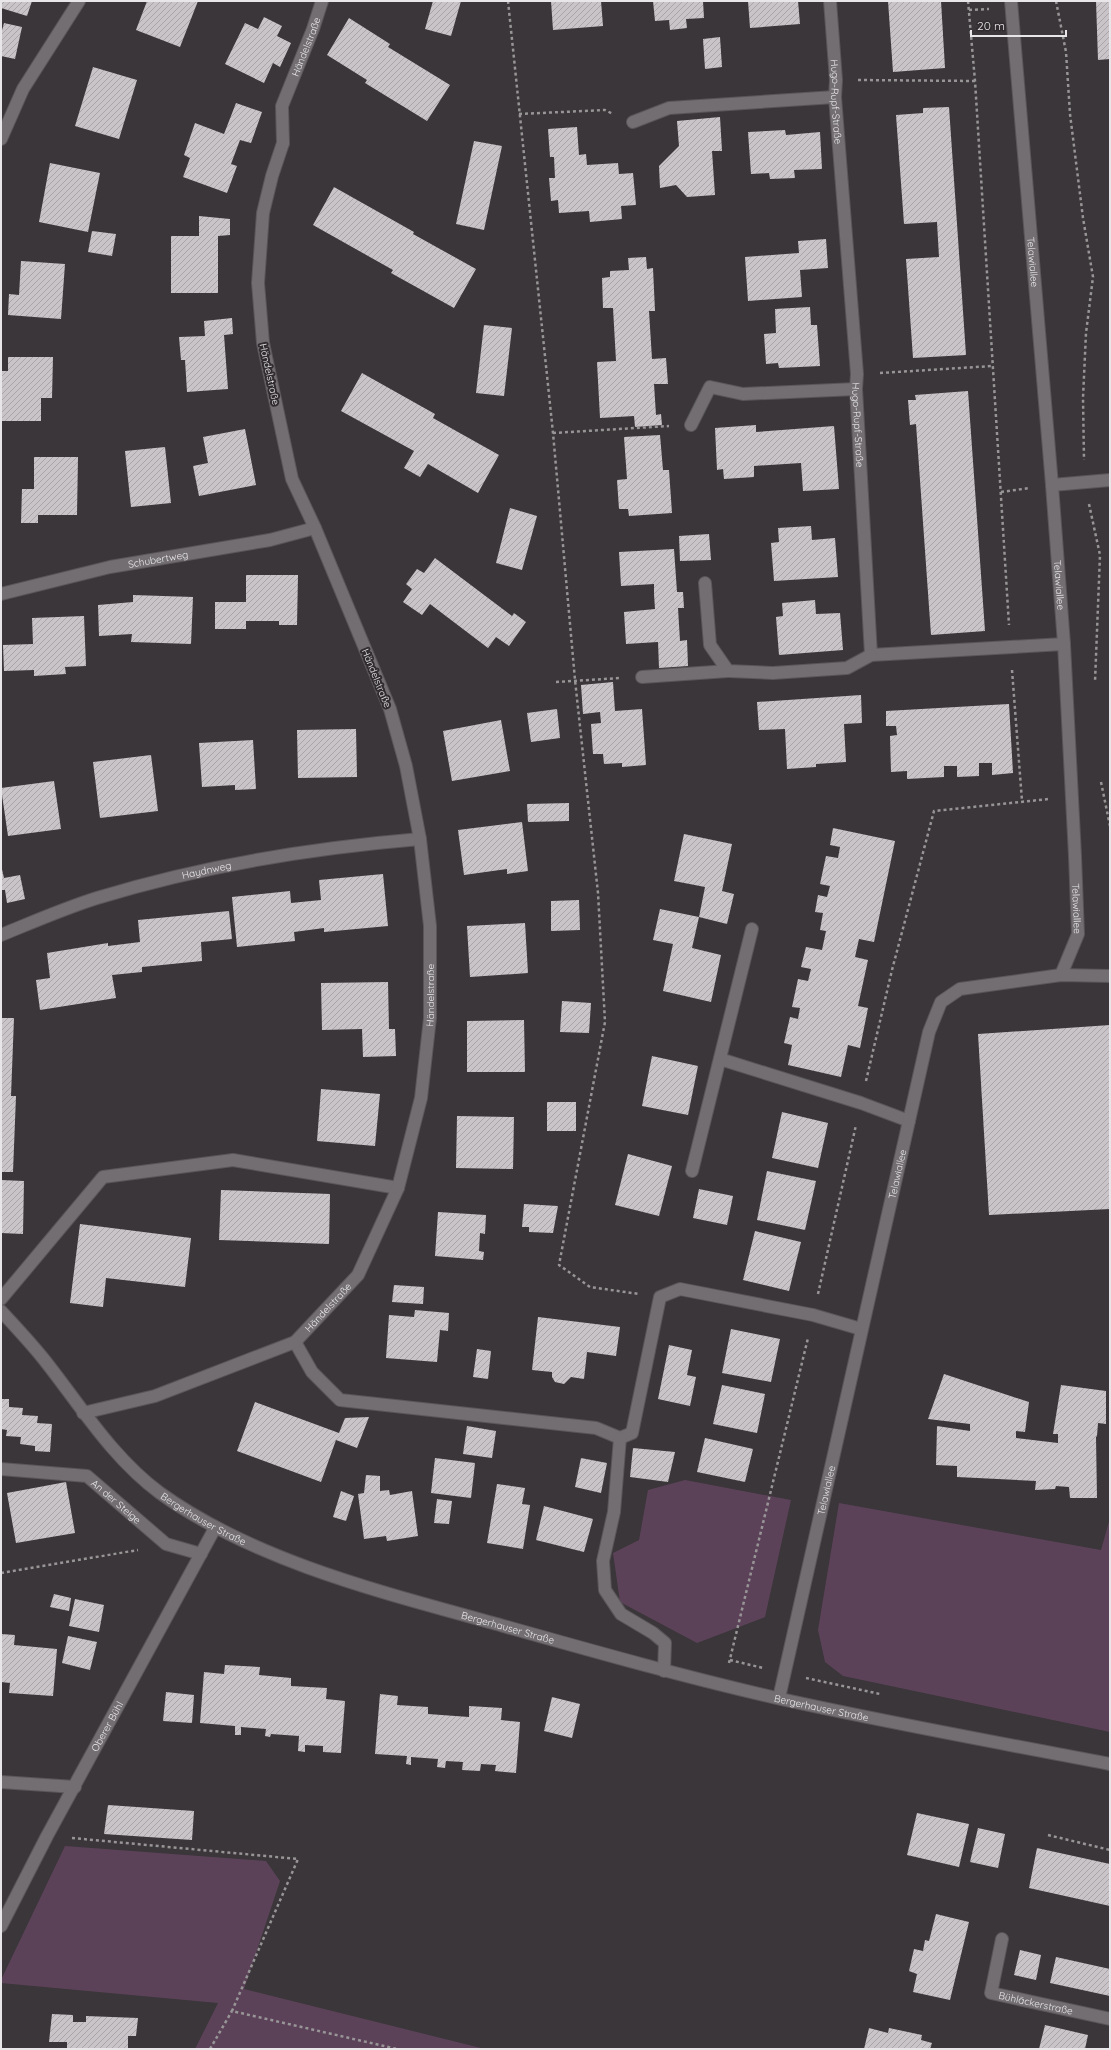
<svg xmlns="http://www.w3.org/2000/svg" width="1111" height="2050" viewBox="0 0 1111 2050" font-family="Quicksand,sans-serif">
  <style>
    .green { fill: #5c4259 }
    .building { fill: url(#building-hatch) }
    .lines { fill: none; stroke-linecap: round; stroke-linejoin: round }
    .service-casing { stroke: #595559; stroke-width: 14 }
    .minor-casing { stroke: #595559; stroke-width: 14 }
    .tertiary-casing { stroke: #595559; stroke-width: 14 }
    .path { stroke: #989597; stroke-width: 2.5; stroke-dasharray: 3 3; stroke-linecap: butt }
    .service { stroke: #726e72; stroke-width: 12 }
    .minor { stroke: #726e72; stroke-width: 12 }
    .tertiary { stroke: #726e72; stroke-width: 12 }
    .labels { text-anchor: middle; stroke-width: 4; stroke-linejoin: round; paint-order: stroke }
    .street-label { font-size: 10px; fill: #e8e6e8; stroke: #302c2f }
  </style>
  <defs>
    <pattern id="building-hatch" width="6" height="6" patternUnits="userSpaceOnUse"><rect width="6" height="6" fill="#c9c4c8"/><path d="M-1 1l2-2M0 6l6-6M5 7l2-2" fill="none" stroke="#a8a4a8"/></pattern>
  </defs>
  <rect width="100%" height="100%" fill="#3a3639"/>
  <g class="green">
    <path d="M685,1480L791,1500L765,1617L697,1643L620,1602L613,1553L639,1540L648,1490Z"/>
    <path d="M839,1503L1101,1550L1110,1518V1732L843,1676L825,1662L818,1630Z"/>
    <path d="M65,1846L266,1861L280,1881L244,1989L485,2049H195L218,2003L1,1983V1980Z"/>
  </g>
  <g class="building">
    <path d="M1,1H32L27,16L1,8Z"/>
    <path d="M147,1H198L180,47L136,30Z"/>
    <path d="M433,1H461L451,36L425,29Z"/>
    <path d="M551,1H601L603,26L553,30Z"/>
    <path d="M653,1H703L704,18L686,19L687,28L670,30L669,20L655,21Z"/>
    <path d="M748,1H798L800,24L750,28Z"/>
    <path d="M888,1H941L945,68L893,72Z"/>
    <path d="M1096,1H1110V59L1098,60Z"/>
    <path d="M264,17L282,26L277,36L291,43L280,67L273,63L264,83L225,64L245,23L258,29Z"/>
    <path d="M349,18L390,44L388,47L450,85L427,121L365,83L367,80L327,55Z"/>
    <path d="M4,23L22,27L15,59L1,56V34Z"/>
    <path d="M720,37L722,67L705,69L703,39Z"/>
    <path d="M93,67L137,80L119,139L75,126Z"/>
    <path d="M236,103L262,112L251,143L240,140L231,164L237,166L227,193L183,177L190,158L184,155L195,123L224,134Z"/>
    <path d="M949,107L966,355L913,358L906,259L939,257L937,222L904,224L896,115L923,113V108Z"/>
    <path d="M720,117L722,151H712L715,195L687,197L676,185L660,188L659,166L679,146L677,121Z"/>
    <path d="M577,127L579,155L586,154L587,165L618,163L619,174L633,173L636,205L621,206L622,219L590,222L589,211L559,213L558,200L551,201L549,178H555L554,157H550L548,129Z"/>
    <path d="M785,130L786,135L820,132L822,169L794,170L795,178L770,179L769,173L751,174L748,132Z"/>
    <path d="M474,141L502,146L484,230L456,224Z"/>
    <path d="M50,163L100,173L88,232L39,222Z"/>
    <path d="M334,187L414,232L413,234L476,269L454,308L391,273L393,270L313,225Z"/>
    <path d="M199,216L230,219V235L218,236V293H171V236H199Z"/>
    <path d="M92,231L116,234L112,256L88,252Z"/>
    <path d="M826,239L828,268L800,270L802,297L748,301L745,257L799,253L798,241Z"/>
    <path d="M646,257L647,269L653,268L655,311H649L652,359L666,358L668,384H654L656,415L661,414L662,425L635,427L634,416L600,418L597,362L616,361L613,308H603L602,278L610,277V271L629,270L628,258Z"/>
    <path d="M21,261L65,264L61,319L8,315L9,294L19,295Z"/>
    <path d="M810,307L811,325H817L820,366L779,368L778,363L766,364L764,334L776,333L775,309Z"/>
    <path d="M232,318L233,334L224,335L228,389L187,392L185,360H181L179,337L205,336L204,321Z"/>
    <path d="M484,325L512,328L504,396L476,393Z"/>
    <path d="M8,357H53L52,398H41V421H1V371H8Z"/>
    <path d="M362,373L435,414L433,418L499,455L478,493L428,464L420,477L404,468L414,451L341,411Z"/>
    <path d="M968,391L985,631L931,635L916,424L910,425L908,400H916L915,395Z"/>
    <path d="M756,425V432L834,426L839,489L803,491L801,463L754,466V477L724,479L723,469L717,470L715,428Z"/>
    <path d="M245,429L256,485L199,496L193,466L208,463L203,437Z"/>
    <path d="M660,435L663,470H669L672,513L629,516L628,509H619L617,480L627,479L624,437Z"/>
    <path d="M165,447L171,503L131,507L125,451Z"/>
    <path d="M34,457H78L77,515H38V523H21L22,489H34Z"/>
    <path d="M510,508L537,516L522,570L496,563Z"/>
    <path d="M811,526L812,540L835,538L838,577L774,581L771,543L779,542L778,528Z"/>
    <path d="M709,534L711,560L680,561L679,536Z"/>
    <path d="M674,549L677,592H683L684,608H678L680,641L687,640L688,666L659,668L658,642L626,644L624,612L655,609L654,594V584L621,586L619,552Z"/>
    <path d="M435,558L512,616L514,613L526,622L509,646L496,637L488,648L430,604L422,615L403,602L412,589L406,584L417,569L424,573Z"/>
    <path d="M246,575H298L297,625H279V621H246V629H215V602H246Z"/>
    <path d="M133,595L193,597L191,644L131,642L132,634L99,636L98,605L133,602Z"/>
    <path d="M815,600L816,614L840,613L843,650L779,655L776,617L783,616L782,603Z"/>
    <path d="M84,616L86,666L65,667L66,674L34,676V670L4,671L3,645L33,644L32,618Z"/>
    <path d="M613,682L615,711L642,709L646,765L622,767V763L604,764L603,754H593L591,724L601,723L600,712L583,714L581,685Z"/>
    <path d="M861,695L862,723L844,724L846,762L816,764V767L787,769L785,729L759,730L757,702Z"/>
    <path d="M1009,704L1013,773L992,775V763H979V776L957,777V766H944V777L907,779V771L891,772L890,736L897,735L896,726H886V711Z"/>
    <path d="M557,709L560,738L531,742L527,713Z"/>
    <path d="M501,720L510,771L452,781L443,731Z"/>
    <path d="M356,729L357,777L298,778L297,730Z"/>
    <path d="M253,740L256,789L235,790V785L202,787L199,743Z"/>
    <path d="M151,755L158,811L100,818L93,762Z"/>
    <path d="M54,781L61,829L8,836L1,788Z"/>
    <path d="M569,803V821L528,822L527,804Z"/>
    <path d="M522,822L528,871L507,874V869L464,875L458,830Z"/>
    <path d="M833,828L895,841L874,942L859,939L855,957L868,960L858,1006L868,1008L860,1048L848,1045L841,1077L788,1065L792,1045L784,1043L790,1017L798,1019L800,1008L792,1007L798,979L808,981L811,969L801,967L806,947L822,950L826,931L820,930L823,913L815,912L818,895L827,897L830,886L820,884L826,856L838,858L840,847L830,845Z"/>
    <path d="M684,834L732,844L722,891L734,894L727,924L699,917L705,887L674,881Z"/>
    <path d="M1,865L4,878L20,875L25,899L7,903L5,890H1Z"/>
    <path d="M383,874L388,926L324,932V928L294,932L295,941L237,947L232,897L290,891L291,903L321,900L319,880Z"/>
    <path d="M579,900L580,930L551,931V901Z"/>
    <path d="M660,909L699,917L692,948L721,955L711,1002L663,991L673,944L653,940Z"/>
    <path d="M229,911L232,939L201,942L202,961L142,967V972L112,975L116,998L40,1010L36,980L50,978L47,953L108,943V946L140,942L138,920Z"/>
    <path d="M525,923L528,973L470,977L467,926Z"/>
    <path d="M388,982L389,1029H395L396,1056L363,1057L362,1029L322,1030L321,983Z"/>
    <path d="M562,1001L591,1003L589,1033L560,1032Z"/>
    <path d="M1,1018H14L11,1096H16L13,1172H1Z"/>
    <path d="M524,1020L525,1072H467V1021Z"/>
    <path d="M1110,1025V1209L989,1215L978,1034Z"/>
    <path d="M652,1056L698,1066L688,1115L642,1106Z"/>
    <path d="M321,1089L380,1094L375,1146L317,1141Z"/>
    <rect x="547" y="1102" width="29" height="29"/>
    <path d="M782,1112L828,1123L818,1168L772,1158Z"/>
    <path d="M457,1116L514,1117L513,1169L456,1168Z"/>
    <path d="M628,1154L672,1166L659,1216L615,1205Z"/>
    <path d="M767,1171L816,1181L805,1230L757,1220Z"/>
    <path d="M1,1180L24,1181L23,1234L1,1233Z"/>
    <path d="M699,1189L733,1196L727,1225L693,1218Z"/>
    <path d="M221,1190L330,1194L329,1244L219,1240Z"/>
    <path d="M524,1204L558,1206L553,1233L529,1232V1227H522Z"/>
    <path d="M438,1212L486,1215L485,1234L480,1233L479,1251L484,1252L483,1260L435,1256Z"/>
    <path d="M80,1224L191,1238L185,1287L106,1278L103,1307L70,1303Z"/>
    <path d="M755,1231L801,1242L789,1291L743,1280Z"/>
    <path d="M394,1285L424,1287L423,1304L392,1302Z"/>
    <path d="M415,1310L449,1313L448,1331L440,1330L437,1362L386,1358L389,1315L414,1317Z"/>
    <path d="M538,1317L620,1327L616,1356L587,1352L584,1379L571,1377L564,1384L555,1382L552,1377V1372L532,1370Z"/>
    <path d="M731,1329L780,1339L771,1382L722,1373Z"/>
    <path d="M669,1345L692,1350L687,1375L696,1377L690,1406L658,1399Z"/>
    <path d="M477,1349L491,1351L488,1379L473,1377Z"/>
    <path d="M944,1374L1029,1402L1025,1432L1016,1431V1438L1058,1443V1434H1053L1061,1385L1106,1391V1424L1098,1423L1097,1436L1096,1437L1097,1498H1070L1069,1487L1056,1486L1055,1489L1035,1490L1036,1481L957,1477V1466L936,1465L937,1426L970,1431V1424L928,1419Z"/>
    <path d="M722,1385L765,1394L757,1433L713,1424Z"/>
    <path d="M1,1399H9V1407L23,1408L22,1415L38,1416L37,1423L52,1424L50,1452L35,1451V1446L20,1444L21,1437L6,1436L7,1430L1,1429Z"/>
    <path d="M255,1402L339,1433L345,1418L369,1417L357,1448L336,1440L321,1482L237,1451Z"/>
    <path d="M467,1426L496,1431L492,1458L463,1454Z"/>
    <path d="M705,1438L753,1449L745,1482L697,1472Z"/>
    <path d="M633,1448L675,1452L668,1482L630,1477Z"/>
    <path d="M435,1458L475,1463L471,1498L431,1493Z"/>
    <path d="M581,1458L607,1463L601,1493L575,1487Z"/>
    <path d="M366,1475L380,1476V1491L389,1490L390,1495L412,1491L418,1536L387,1541L386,1536L364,1539L358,1494L364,1493Z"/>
    <path d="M66,1482L75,1533L16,1543L7,1493Z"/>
    <path d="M497,1484L525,1488L522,1504L530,1505L523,1549L487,1543Z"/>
    <path d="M341,1491L354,1496L346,1521L333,1517Z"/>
    <path d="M437,1499L452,1501L449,1524L434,1523Z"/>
    <path d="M544,1506L593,1519L584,1552L536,1540Z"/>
    <path d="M54,1594L71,1598L69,1611L50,1607Z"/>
    <path d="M75,1599L104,1605L99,1632L69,1626Z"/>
    <path d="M1,1634L15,1635L14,1645L57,1649L53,1696L9,1693L10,1683L1,1682Z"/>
    <path d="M68,1636L97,1642L90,1670L62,1663Z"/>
    <path d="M225,1665L260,1667L259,1675L291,1678V1686L327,1688L326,1699L345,1701L341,1753L323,1752V1746L305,1745V1752L298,1751L299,1736L271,1734L270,1737L265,1736L266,1729L241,1727V1735H235V1726L200,1723L204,1672L224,1674Z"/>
    <path d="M166,1692L194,1695L192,1723L163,1721Z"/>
    <path d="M380,1694L398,1696L397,1705L428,1707V1714L469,1717V1706L502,1708L501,1720L520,1722L516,1773L495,1771L496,1765L481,1764L480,1771L462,1770L463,1762L446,1761L445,1768L437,1767L438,1759L411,1757V1765L406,1764L407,1756L375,1754Z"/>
    <path d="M552,1697L580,1704L572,1738L544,1731Z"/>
    <path d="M108,1805L194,1811L192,1840L104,1834Z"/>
    <path d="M917,1813L969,1824L959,1867L907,1855Z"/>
    <path d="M978,1828L1005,1834L998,1868L970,1862Z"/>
    <path d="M1037,1848L1110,1864V1906L1029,1888Z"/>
    <path d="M936,1914L969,1922L950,2000L913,1992L917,1974L909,1971L914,1949L923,1951L925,1940L929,1941Z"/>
    <path d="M1020,1950L1041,1955L1036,1980L1014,1975Z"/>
    <path d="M1056,1957L1110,1969V1996L1050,1983Z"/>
    <path d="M52,2014L73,2015V2022H86V2016L138,2018L136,2036H128V2049H67V2042H49Z"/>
    <path d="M1045,2025L1088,2035L1085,2049H1039Z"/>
    <path d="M869,2028L888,2033L889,2028L922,2035L921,2040L932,2043L930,2049H864Z"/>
  </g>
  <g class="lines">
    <g class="service-casing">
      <g id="service">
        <path id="s1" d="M283,143L282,106L313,29L322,1"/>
        <path d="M720,1059L861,1103L909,1121"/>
        <path d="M692,1171L752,929"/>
        <path d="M1,1299L103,1177L233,1160L398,1188"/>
        <path d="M295,1342L312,1372L340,1400L596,1428L620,1438"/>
        <path d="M620,1438L632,1433L660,1297L680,1289L813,1315L861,1329"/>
        <path d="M620,1438L614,1512L603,1561L605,1590L621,1614L653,1633L665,1643L664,1671"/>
        <path id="s2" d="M1,1469L87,1476L166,1544L201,1554"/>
      </g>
    </g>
    <g class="minor-casing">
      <g id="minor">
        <path id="s3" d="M830,1L836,80L835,97L857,374L856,389L871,655L1064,644"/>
        <path id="s4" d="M1011,1L1052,485L1064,644L1075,856L1078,934L1061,975"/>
        <path d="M633,122L669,108L835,97"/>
        <path d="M1,139L23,89L79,1"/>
        <path d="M691,425L710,387L743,394L856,389"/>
        <path d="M1052,485L1110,480"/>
        <path d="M705,583L710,645L728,671L773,673L847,668L871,655"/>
        <path id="s5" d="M1,594L110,567L270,540L315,528"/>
        <path d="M642,677L728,671"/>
        <path id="s6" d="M1,935C33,922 65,908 97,898C201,866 312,848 420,839"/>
        <path id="s7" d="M83,1413L155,1396L295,1342L358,1275L398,1188L421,1098L430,1018V926L420,839L406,766L390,709L315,528L292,479L263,343L258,283L263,213L272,176L283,143"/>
        <path id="s8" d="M779,1698L929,1032L941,1002L960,989L1061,975L1110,976"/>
        <path d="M1,1782L75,1787"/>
        <path id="s9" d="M1,1926L47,1836L215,1528"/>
        <path id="s10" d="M1002,1939L991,1993L1110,2019"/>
      </g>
    </g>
    <g class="tertiary-casing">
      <g id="tertiary">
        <path id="s11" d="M1,1311C15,1326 29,1341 42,1357C79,1403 111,1457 160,1493C255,1561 381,1592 493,1623C589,1650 684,1677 781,1699C890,1723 1000,1743 1110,1764"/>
      </g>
    </g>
    <g class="path">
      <path d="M508,1L553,433L575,680L598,893L605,1022L559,1265L590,1287L639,1294"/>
      <path d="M968,1L975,81L1009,625"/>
      <path d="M1056,1L1066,52L1070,114L1083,218L1093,277L1086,333L1083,398L1084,460"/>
      <path d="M969,10L989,9"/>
      <path d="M858,80L975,81"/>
      <path d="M519,114L605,110L613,114"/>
      <path d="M880,373L992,366"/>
      <path d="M553,433L669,426"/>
      <path d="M1001,492L1030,488"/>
      <path d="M1089,504L1100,555L1095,682"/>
      <path d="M1012,670L1022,801"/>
      <path d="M556,682L620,678"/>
      <path d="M1101,782L1110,826"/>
      <path d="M866,1081L892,970L934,811L1049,799"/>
      <path d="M818,1294L856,1125"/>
      <path d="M1,1573L138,1550"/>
      <path d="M730,1660L763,1668"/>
      <path d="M729,1663L808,1338"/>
      <path d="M806,1678L880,1694"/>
      <path d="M1048,1835L1110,1850"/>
      <path d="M72,1838L298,1859L232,2011L397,2049"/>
      <path d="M210,2049L232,2011"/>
    </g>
    <use href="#service" class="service"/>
    <use href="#minor" class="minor"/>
    <use href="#tertiary" class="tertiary"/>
  </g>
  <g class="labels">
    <g class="street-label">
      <text dy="4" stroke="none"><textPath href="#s1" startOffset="101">Händelstraße</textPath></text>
      <text dy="4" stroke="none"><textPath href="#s3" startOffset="101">Hugo-Rupf-Straße</textPath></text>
      <text dy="4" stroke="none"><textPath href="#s4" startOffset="262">Telawiallee</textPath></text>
      <text transform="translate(270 374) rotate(78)" y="4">Händelstraße</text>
      <text dy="4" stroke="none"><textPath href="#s3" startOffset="425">Hugo-Rupf-Straße</textPath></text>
      <text dy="4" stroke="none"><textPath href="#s5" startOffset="161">Schubertweg</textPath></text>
      <text dy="4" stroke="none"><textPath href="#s4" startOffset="586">Telawiallee</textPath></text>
      <text transform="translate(377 678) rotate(68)" y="4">Händelstraße</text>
      <text dy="4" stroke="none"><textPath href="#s6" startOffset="216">Haydnweg</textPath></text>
      <text dy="4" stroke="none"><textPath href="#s4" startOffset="910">Telawiallee</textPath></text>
      <text dy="4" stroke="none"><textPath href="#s7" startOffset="608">Händelstraße</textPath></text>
      <text dy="4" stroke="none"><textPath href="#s8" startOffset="537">Telawiallee</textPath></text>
      <text dy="4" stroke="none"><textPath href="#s7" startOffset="272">Händelstraße</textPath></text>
      <text dy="4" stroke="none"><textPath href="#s8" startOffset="213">Telawiallee</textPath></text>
      <text dy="4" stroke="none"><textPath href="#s2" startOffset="125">An der Steige</textPath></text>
      <text dy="4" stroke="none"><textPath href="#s11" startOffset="293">Bergerhauser Straße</textPath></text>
      <text dy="4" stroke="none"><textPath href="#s11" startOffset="617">Bergerhauser Straße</textPath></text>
      <text dy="4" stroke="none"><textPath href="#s11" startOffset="941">Bergerhauser Straße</textPath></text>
      <text dy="4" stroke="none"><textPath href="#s9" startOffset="226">Oberer Bühl</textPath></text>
      <text dy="4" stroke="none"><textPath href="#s10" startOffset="101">Bühläckerstraße</textPath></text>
    </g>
  </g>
  <rect width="1111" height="2050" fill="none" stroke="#e8e6e8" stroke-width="4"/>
  <path d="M971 30v6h95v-6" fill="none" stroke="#e8e6e8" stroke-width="2"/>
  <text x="977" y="30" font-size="12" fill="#e8e6e8" stroke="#302c2f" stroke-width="3" paint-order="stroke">20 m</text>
</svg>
